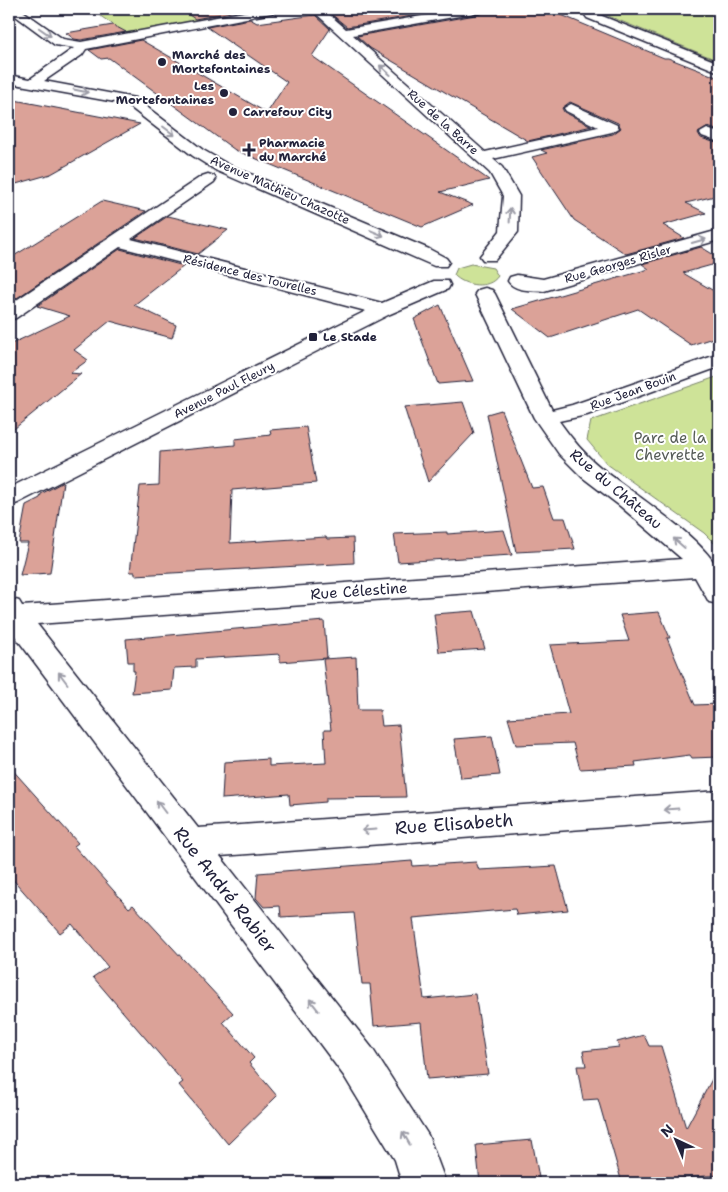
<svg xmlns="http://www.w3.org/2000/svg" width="728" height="1192" viewBox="0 0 728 1192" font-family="'Shantell Sans',sans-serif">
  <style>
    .green { fill: #cee398; stroke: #78826a }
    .building { fill: #dba298; stroke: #22223b }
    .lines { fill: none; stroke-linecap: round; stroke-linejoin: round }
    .minor-casing { stroke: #22223b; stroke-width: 3 }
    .minor { fill: #fff; fill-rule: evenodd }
    .oneway { stroke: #9c9ca7 }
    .poi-dot { fill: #22223b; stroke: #fff; stroke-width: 2 }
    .labels { text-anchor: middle; stroke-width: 4; stroke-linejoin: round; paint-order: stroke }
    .far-poi-label { font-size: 12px; font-weight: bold; fill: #22223b; stroke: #fff; text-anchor: start }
    .far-street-label { font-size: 12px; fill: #22223b; stroke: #fff }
    .park-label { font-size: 15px; fill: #565c57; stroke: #fff }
    .street-label { font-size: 15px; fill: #22223b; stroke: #fff }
    .near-street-label { font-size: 18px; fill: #22223b; stroke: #fff }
  </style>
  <rect width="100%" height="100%" fill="#fff"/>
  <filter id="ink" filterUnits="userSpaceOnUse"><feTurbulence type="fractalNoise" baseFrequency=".02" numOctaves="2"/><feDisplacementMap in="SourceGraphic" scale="10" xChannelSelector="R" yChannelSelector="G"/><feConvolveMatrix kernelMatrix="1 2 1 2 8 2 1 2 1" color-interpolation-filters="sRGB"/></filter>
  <g filter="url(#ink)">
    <g class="green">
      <path d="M90,9H189L209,20L127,34Z"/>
      <path d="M604,9H719V61L596,11Z"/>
      <path d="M471,264L493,268L498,276C489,290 464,286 454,275L457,268Z"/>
      <path d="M719,376V548L704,533L607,464L587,440L591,421Z"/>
    </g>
    <g class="building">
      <path d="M180,9H231L236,11L195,19Z"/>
      <path d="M359,9H453L347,27L330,13Z"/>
      <path d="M489,9H547L664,58H668L719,78V131L708,127L698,133L701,138L719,144V195L686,203L706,213L663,225L684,238L626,254L574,220L532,157L547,153L541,150L613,134L621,128L618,123L570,102L562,108L564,112L592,126L528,141L370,48L357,36L481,14Z"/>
      <path d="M315,15L330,29L312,56L489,180L440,192L473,205L422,227L235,150L109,58L101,59L89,50L141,40L267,113L287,82L207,27L250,19L257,23Z"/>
      <path d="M113,25L126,32L81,40L74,39L66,33Z"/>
      <path d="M9,99L140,124L51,174L9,186Z"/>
      <path d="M102,201L146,211L14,300L9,298V259Z"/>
      <path d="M168,216L228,230L198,254L135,238Z"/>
      <path d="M701,247L719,258V263L683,273L719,294V336L691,345L638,309L550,338L512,309L649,269L642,264Z"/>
      <path d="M120,249L184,266L134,305L176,325L172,338L110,321L74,350L88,360L70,373L81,374L9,433V345L70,316L37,306Z"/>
      <path d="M440,305L473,381L438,384L414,319Z"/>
      <path d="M463,402L474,433L428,482L404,407Z"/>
      <path d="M501,410L532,488L543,487L554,518H565L575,549L516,552L487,414Z"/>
      <path d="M306,427L316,483L232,490L230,543L326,537L327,539L353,538L354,563L135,575V572H130L140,486L159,485L160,452L235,445V439L271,435L270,430Z"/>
      <path d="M63,482L50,573L20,575L28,543H19L26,505L40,498L41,494Z"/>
      <path d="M504,530L512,555L398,562L394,534L447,532V534Z"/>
      <path d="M474,611L485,649L439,652L434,614Z"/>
      <path d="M659,612L670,638H667L695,705L719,704V757L692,758L690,755L635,762L636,766L580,769L573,743L516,745L508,718L569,714L550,645L629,641L620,615Z"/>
      <path d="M324,621L327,658L280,662V654L196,659V667L174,668L172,690L132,693L135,671H133V662H128L126,639Z"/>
      <path d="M356,657L358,710H380L382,726L399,725L406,797L326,798V802L290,805L289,794L222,799L224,762L269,759V766L326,763L324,730H331L323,659Z"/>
      <path d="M492,736L500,775L461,778L454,739Z"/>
      <path d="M9,766L78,843L74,846L129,908L133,905L233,1013L223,1022L254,1058L249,1063L277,1096L228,1144L179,1085L183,1082L93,977L108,967L72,924L60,933L9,875Z"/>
      <path d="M412,861L413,866L476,862L479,870L556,866L568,910L517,915L515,909L413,918L424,999L475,994L488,1074L427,1079L421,1022L374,1026L370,984H362L354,913L281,917L280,906L264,907L256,898L258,873Z"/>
      <path d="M644,1035L649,1046H661L686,1128L719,1066V1175L622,1183L598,1099L583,1100L577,1066H586L583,1051L619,1047L617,1042Z"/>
      <path d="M532,1140L540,1183H480L476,1145Z"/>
    </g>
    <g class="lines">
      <g class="minor-casing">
        <g id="minor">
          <path d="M9,9H20L63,39L81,42L260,9H283L277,12L86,49L82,55L44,81L135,98L203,150L229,165L429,249L446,258L449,262L446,266H434L217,171L193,156L126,104L9,83V75L30,79L74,48L55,45L9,11Z"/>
          <path d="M311,9H323L346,29L463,9H487L481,12L353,35L485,152L598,127L566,111L564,108L571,104L617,125L619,128L612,132L493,159L502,167L519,196L518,232L495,260H483L480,256L500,231L503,196L490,173Z"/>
          <path d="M575,9H590L597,14L719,63V72L587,18L585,15Z"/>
          <path d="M707,129L719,133V142L702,136L700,133Z"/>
          <path d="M208,174L214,176L216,179L214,182L131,239L382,303L434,281H448L450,285L448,289L390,314L18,503L9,506V488L366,311L120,247L16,318L9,320V305L202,176Z"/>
          <path d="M719,230V240L544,291C532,290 515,292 508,281L510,277L517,275L543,279Z"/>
          <path d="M485,288L492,290L495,294L552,410L572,405L719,354V367L587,415L559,421C571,438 584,454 600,467C629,491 704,538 718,570C722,579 719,595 719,604L709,602L695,577L37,624L198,828L719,791V819L220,856L372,1048L428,1135L446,1183H402L395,1160L344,1076L9,628V598L19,601L22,606L682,559L620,506L582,477L559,454L534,418L475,294L478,290Z"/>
        </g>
      </g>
      <use href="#minor" class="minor"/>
    </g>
    <defs><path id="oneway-shaft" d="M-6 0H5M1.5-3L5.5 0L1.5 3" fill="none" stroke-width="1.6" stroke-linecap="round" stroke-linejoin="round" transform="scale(1.25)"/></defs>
    <g class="oneway">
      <use href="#oneway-shaft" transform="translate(45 32) rotate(35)"/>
      <use href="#oneway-shaft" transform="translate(385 70) rotate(-138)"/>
      <use href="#oneway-shaft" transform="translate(81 91) rotate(11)"/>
      <use href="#oneway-shaft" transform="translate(169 131) rotate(37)"/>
      <use href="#oneway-shaft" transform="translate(510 215) rotate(-87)"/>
      <use href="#oneway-shaft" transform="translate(377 233) rotate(23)"/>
      <use href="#oneway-shaft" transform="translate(699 241) rotate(-16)"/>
      <use href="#oneway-shaft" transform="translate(679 543) rotate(-139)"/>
      <use href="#oneway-shaft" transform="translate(63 678) rotate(-127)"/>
      <use href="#oneway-shaft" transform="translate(161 807) rotate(-127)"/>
      <use href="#oneway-shaft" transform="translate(671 809) rotate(176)"/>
      <use href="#oneway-shaft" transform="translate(369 830) rotate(176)"/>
      <use href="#oneway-shaft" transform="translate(314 1005) rotate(-128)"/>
      <use href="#oneway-shaft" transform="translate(406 1138) rotate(-120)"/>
    </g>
  </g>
  <g class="poi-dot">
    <circle cx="162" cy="62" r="5"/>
    <circle cx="224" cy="93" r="5"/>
    <circle cx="233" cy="112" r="5"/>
    <path d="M246.5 142.5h5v5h5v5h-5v5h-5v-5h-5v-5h5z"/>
    <rect x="308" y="332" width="10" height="10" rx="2.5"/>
  </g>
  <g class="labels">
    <g class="far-poi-label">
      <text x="172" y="59">Marché des<tspan x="172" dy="14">Mortefontaines</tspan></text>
      <text x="214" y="90" text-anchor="end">Les<tspan x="214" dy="14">Mortefontaines</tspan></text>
      <text x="243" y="116">Carrefour City</text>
      <text x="259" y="147">Pharmacie<tspan x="259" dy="14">du Marché</tspan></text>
      <text x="323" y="341">Le Stade</text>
    </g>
    <g class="far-street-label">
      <text transform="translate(443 122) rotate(42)" y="4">Rue de la Barre</text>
      <text transform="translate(280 190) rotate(24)" y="4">Avenue Mathieu Chazotte</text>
      <text transform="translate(618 264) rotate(-16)" y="4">Rue Georges Risler</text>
      <text transform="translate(250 275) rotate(14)" y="4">Résidence des Tourelles</text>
      <text transform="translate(224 390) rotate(-27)" y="4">Avenue Paul Fleury</text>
      <text transform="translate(633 391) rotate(-20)" y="4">Rue Jean Bouin</text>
    </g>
    <g class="park-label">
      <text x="670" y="443">Parc de la<tspan x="670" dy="17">Chevrette</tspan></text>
    </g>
    <g class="street-label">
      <text transform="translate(616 489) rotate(40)" y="5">Rue du Château</text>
      <text transform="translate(359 591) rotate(-4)" y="5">Rue Célestine</text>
    </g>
    <g class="near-street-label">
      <text transform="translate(454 824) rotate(-4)" y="6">Rue Elisabeth</text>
      <text transform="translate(225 890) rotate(52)" y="6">Rue André Rabier</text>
    </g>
  </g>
  <rect width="728" height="1192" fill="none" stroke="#fff" stroke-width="30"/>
  <rect x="15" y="15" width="698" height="1162" fill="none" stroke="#22223b" stroke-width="2" filter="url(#ink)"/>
  <g transform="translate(676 1140) rotate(316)" stroke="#ffffff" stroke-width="4" paint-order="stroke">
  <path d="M0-4L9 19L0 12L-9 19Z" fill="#22223b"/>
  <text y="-8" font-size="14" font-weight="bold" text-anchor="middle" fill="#22223b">N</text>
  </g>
</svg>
